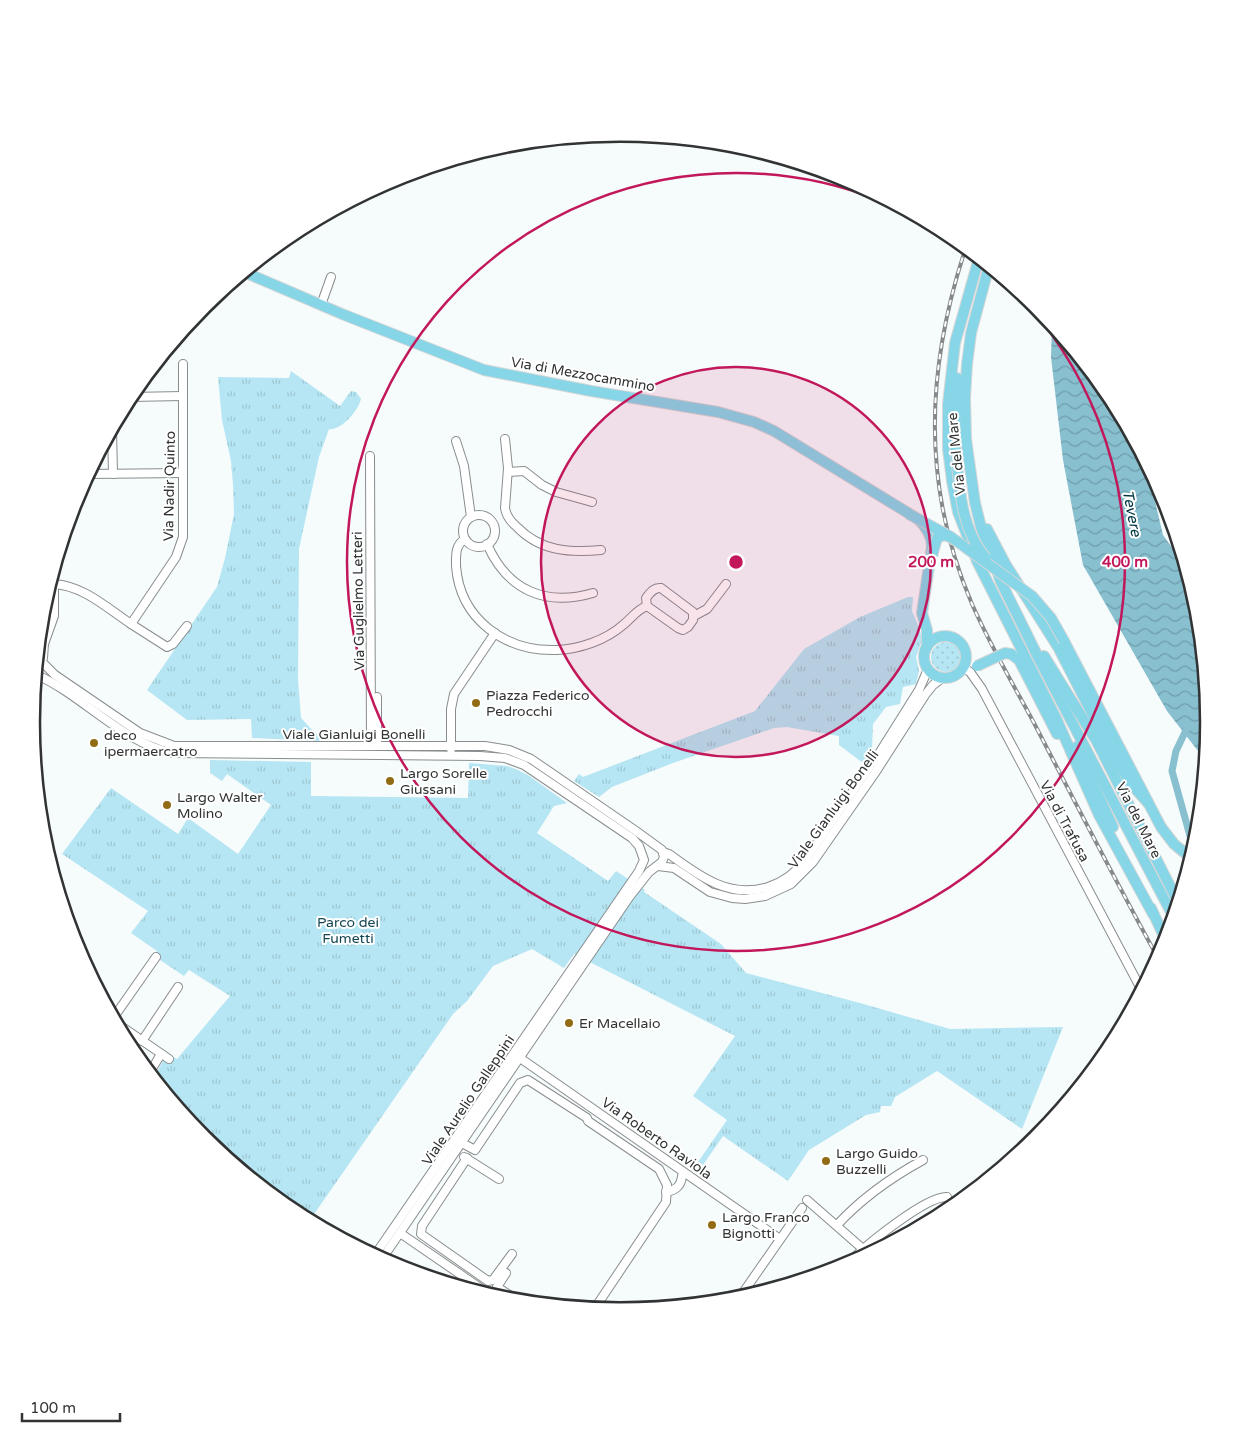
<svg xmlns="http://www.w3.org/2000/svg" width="1240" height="1443" viewBox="0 0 1240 1443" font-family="'Varela Round',sans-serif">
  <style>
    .grass { fill: url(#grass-dots) }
    .park { fill: url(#park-tufts) }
    .water { fill: url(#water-waves) }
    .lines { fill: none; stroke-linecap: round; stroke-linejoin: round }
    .canal { stroke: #88c0d0; stroke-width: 7 }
    .minor-casing { stroke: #898d8f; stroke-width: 10 }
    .major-casing { stroke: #d6d6d6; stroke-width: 12 }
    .minor { stroke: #fff; stroke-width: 8 }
    .major { stroke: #87d6e8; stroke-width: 10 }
    .rail-casing { stroke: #878a8b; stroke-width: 4 }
    .rail { stroke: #fff; stroke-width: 2; stroke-dasharray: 5.5; stroke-linecap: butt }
    .major-bridge-casing { stroke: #d6d6d6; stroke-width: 12; stroke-linecap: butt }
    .major-bridge { stroke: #87d6e8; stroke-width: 10 }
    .ring { fill: none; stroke: #c2185b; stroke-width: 2.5 }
    .poi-dot { fill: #926c14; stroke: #fff; stroke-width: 2 }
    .labels { text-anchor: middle; stroke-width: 4; stroke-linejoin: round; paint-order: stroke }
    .street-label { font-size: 14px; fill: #313334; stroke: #fff }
    .poi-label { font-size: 14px; fill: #313334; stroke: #fff; text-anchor: start }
    .park-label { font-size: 14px; fill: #144652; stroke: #fff }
    .water-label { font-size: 15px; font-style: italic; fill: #003743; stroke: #fff }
    .rim { fill: none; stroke: #313334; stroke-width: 2.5 }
    .centre { fill: #c2185b; stroke: #fff; stroke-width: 2.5 }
    .ring-label { font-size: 15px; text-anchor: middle; font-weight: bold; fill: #c2185b; stroke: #fff; stroke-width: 4; stroke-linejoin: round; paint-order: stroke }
  </style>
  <defs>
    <pattern id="grass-dots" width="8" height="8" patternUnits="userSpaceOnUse" patternTransform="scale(1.25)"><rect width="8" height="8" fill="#b6e6f3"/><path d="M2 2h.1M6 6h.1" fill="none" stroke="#9dc6d1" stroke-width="1.8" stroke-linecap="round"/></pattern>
    <pattern id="park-tufts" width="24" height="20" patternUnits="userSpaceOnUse" patternTransform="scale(1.25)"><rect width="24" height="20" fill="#b6e6f3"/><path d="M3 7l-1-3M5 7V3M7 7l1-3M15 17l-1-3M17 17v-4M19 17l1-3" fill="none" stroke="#9dc6d1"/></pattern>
    <pattern id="water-waves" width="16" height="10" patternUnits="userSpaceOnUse" patternTransform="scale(1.25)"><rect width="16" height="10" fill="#88c0d0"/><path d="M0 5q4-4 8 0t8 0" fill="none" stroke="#709daa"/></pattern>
  </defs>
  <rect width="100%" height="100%" fill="#f6fbfc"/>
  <circle class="grass" cx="946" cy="657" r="15"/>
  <g class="park">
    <path d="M291,371L340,406L351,391L356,392L361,399C358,411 341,431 329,429L319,457L299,549L298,679L301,718L314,732L321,736L319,741L252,738L251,719L187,720L147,690L217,587L225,558L234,514L233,484L231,461L222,420L218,377L289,378Z"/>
    <path d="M908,597H913L912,611L920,630L922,640L916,657L919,671L916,684L903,687L900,704L886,707L873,724L872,749L863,763L839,745V736L787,727L774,728L673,763L612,787L599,797L574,781L579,774L583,777L755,711L804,649L860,617Z"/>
    <path d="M210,760L311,762V796L468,798L469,763L507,766L518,770L528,775L567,803L554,806L537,833L608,881L616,871L645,890L644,892L721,944L746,973L860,1003L950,1029L1063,1027L1022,1129L937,1071L895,1097L891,1106H881L880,1112L866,1115L809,1150L788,1181L723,1136L703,1165L698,1162L727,1120L693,1096L735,1036L574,954L564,968L532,949L493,966L467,1001L453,1014L310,1220L293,1211L203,1138L154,1077L163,1061L168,1063L172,1056L177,1059L230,996L189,970L184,976L154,956L157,951L131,933L148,911L62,854L111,788L178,834L188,818L238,854L271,805L227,774L222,781L210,773Z"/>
  </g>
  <path class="water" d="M1052,324L1110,395L1146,463L1163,535L1173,549L1192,589L1197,607L1209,722L1205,760L1167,711L1083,565L1063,460L1051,357Z"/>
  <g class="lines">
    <path class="canal" d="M1188,726L1176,751L1172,771L1192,843"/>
    <g class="minor-casing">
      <g id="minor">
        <path d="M321,305L331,277"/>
        <path d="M129,397L183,396"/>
        <path d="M112,429L113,474"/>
        <path d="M505,439L508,468L505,508C506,516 511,522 517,527C540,551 569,553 601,550"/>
        <path d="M456,441L464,466L471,517"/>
        <path d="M370,456L371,746"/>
        <path d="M508,472L524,471L542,485L556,492L592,502"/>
        <path d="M88,474L183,473"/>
        <circle cx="479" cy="531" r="16"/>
        <path d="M465,539C455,545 456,555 456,566C460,619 505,652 557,650C580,649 606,640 623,625C632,618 636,610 647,606"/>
        <path d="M487,544C507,590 545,607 593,593"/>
        <path d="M54,584C84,586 107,608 131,624L176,557L183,537V364"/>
        <path d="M661,588L693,612V620L688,627L683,630L678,628L647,606L646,598C650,593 654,587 661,588Z"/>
        <path d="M694,616L707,609L726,584"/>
        <path d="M131,624L167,647L173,644L187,626"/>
        <path d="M43,658L44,644L54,616V570"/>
        <path d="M44,664L55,675L140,733L174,746H485L509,750L531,759L636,831L662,850L664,857L662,862L649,872L630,896L382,1259"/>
        <path d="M963,667L970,672L982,689L1141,989"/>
        <path d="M37,675C84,696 122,743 173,753L480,756L505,758L524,765L632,838L639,846L644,860L639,871L375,1255"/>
        <path d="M377,746V697"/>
        <path d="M451,749V709L454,694L495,633"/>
        <path d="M663,852L669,854C699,876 729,899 768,887C783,882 796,873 805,860L880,752L919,690L928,669"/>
        <path d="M658,866L674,868L710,892L732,898L745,899L765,896L791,884L813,862L875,773L925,695L933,685L942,678"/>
        <path d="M114,1017L156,957"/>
        <path d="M118,1024L169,1059"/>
        <path d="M142,1041L178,987"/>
        <path d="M520,1058L780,1239"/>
        <path d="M150,1072L161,1054"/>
        <path d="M462,1143L475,1150L520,1083L528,1080L587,1118L588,1121L659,1169L667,1185L666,1202L595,1308"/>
        <path d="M464,1157L499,1179"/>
        <path d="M467,1158L422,1226L421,1234L488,1281L493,1280L512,1254"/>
        <path d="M666,1192C676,1190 681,1186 682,1176"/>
        <path d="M807,1200L863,1249"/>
        <path d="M837,1225C862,1198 890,1178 923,1160"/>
        <path d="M400,1233L489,1294"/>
        <path d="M848,1264C863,1247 926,1196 947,1197"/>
        <path d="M506,1273L497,1287L517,1300"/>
        <path d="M740,1297L802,1208"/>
      </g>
    </g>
    <g class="major-casing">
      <g id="major">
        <path d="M979,258L955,343L948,404V449L952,481L958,512L977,561L1056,718L1099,815L1153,914"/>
        <path d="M989,266L971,333L967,364L965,397L966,439L975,503L981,527L1001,582L1040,661L1173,916"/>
        <path d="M244,272L342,314L484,370L591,391L718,412L754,422L774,431L918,519C926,527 932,535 932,546L922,613L927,630V647"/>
        <path d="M955,445L957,378"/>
        <path d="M987,529L1006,565L1058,647L1117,762L1132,785L1148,803"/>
        <circle cx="945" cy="657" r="21"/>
        <path d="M1064,641L1161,827L1174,844L1191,858"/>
        <path d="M1011,654L1019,660L1057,734"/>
        <path d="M1044,656L1096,740L1178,902"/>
        <path d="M1076,747L1113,827"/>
        <path d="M1151,908L1166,941"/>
      </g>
    </g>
    <use href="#minor" class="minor"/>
    <use href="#major" class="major"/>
    <g class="rail-casing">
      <path id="rail" d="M966,247C926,368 921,485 972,604C990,645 1013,684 1034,723C1075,802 1115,880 1158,958"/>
    </g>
    <use href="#rail" class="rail"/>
    <g class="major-bridge-casing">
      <g id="major-bridge">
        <path d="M955,445C959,482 960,529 986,558"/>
        <path d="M909,514L951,537L1032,596L1051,618L1064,641"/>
        <path d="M932,556L937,538L944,535L950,537"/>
        <path d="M977,666L1005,653L1011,654"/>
      </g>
    </g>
    <use href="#major-bridge" class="major-bridge"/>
  </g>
  <circle cx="736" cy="562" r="195" fill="#c2185b" fill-opacity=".12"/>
  <g class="ring">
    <circle cx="736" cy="562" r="195"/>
    <circle cx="736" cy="562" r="389"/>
  </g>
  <g class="poi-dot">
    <circle cx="476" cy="703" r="5"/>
    <circle cx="94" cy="743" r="5"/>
    <circle cx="390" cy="781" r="5"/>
    <circle cx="167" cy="805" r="5"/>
    <circle cx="569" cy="1023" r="5"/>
    <circle cx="826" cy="1161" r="5"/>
    <circle cx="712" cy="1225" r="5"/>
  </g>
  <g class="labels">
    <g class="street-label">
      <text transform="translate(583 374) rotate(10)" y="5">Via di Mezzocammino</text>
      <text transform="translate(956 454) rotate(-96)" y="5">Via del Mare</text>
      <text transform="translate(169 486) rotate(-89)" y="5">Via Nadir Quinto</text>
      <text transform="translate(358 601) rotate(-91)" y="5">Via Guglielmo Letteri</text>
      <text x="354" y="739">Viale Gianluigi Bonelli</text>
      <text transform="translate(833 809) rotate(-54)" y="5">Viale Gianluigi Bonelli</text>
      <text transform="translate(1139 820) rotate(63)" y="5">Via del Mare</text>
      <text transform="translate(1065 821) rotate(62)" y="5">Via di Trafusa</text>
      <text transform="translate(468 1100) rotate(-56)" y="5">Viale Aurelio Galleppini</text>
      <text transform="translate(657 1138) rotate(35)" y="5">Via Roberto Raviola</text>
    </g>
    <g class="poi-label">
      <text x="486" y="700">Piazza Federico<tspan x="486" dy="16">Pedrocchi</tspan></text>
      <text x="104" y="740">deco<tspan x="104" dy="16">ipermaercatro</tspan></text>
      <text x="400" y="778">Largo Sorelle<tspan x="400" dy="16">Giussani</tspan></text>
      <text x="177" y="802">Largo Walter<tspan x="177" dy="16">Molino</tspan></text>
      <text x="579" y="1028">Er Macellaio</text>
      <text x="836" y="1158">Largo Guido<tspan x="836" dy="16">Buzzelli</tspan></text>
      <text x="722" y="1222">Largo Franco<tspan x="722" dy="16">Bignotti</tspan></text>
    </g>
    <g class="park-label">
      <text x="348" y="927">Parco dei<tspan x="348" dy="16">Fumetti</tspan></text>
    </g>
    <g class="water-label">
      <text transform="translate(1132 513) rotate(79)" y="5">Tevere</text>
    </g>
  </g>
  <path d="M0 0H1240V1443H0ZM40 722a580 580 0 1 1 1160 0a580 580 0 1 1-1160 0Z" fill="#fff" fill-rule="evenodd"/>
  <path class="rim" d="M40 722a580 580 0 1 1 1160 0a580 580 0 1 1-1160 0Z"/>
  <circle cx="736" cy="562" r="8" class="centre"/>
  <g class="ring-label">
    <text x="931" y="567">200 m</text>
    <text x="1125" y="567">400 m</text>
  </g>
  <path d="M22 1413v8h98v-8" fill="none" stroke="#313334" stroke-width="2.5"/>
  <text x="30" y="1413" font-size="15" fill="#313334" stroke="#ffffff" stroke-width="4" paint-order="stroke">100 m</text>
</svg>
